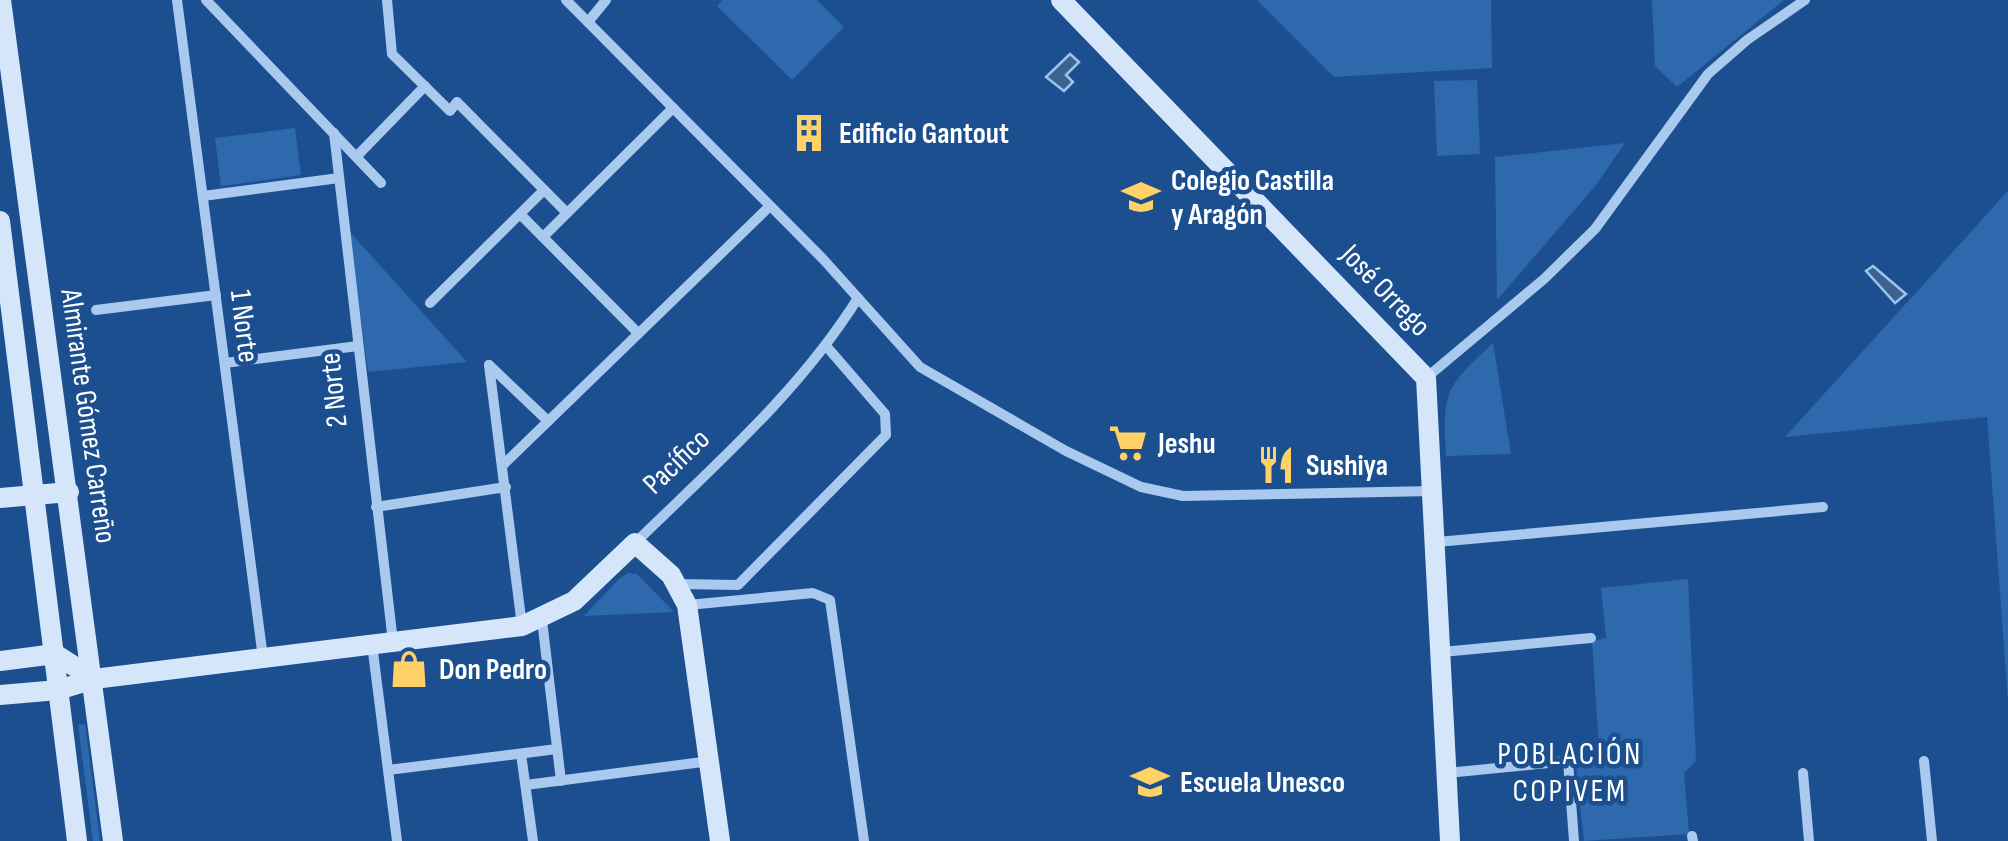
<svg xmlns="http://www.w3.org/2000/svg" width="2008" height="841" viewBox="0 0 2008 841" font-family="'Sofia Sans Condensed',sans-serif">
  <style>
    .green { fill: #2e69ad }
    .water { fill: #3c6290; stroke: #9cc4f0; stroke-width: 2.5 }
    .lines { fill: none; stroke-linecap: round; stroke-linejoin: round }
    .street { stroke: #a9c9ee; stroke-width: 10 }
    .secondary { stroke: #d6e6fa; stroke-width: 20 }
    .labels { text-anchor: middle; stroke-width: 9; stroke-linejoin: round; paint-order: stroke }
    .poi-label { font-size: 30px; font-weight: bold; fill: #fff; stroke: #1b4f8f; text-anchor: start }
    .street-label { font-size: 30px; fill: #fff; stroke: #1b4f8f }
    .neighbourhood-label { font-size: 32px; letter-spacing: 2.5px; fill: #fff; stroke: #1b4f8f }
  </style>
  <rect width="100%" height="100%" fill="#1b4f8f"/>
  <g class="green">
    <path d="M722,0H817L844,27L792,80L717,6Z"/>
    <path d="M1257,0H1491L1492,68L1334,77Z"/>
    <path d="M1652,0H1784L1677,87L1655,66Z"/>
    <path d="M1477,80L1480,154L1437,156L1434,81Z"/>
    <path d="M295,128L301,175L221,186L215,138Z"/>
    <path d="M1625,143L1596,185L1497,300L1495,157Z"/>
    <path d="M2008,191V701L1987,417L1785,437Z"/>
    <path d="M349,231L467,362L368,372Z"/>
    <path d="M1493,343L1511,454L1446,456C1442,391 1445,388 1493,343Z"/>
    <path d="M629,573L637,574L674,612L584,616L620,578Z"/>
    <path d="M1688,579L1696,761L1684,773L1689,834L1584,841L1576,767L1600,764L1592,641L1606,638L1601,588Z"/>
    <path d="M85,724L100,841H93L78,725Z"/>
  </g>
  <g class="water">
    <path d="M1070,54L1079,62L1066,75L1073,82L1064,91L1046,77Z"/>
    <path d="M1873,266L1906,294L1895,303L1866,271Z"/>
  </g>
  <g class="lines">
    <g class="street">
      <path d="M177,0L263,658"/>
      <path d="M206,0L381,183"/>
      <path d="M387,0L392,54L450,111L457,102L567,213"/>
      <path d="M566,0L823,259L920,367L1066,451L1141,487L1183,496L1433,491"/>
      <path d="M588,22L606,0"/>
      <path d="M334,133L393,642"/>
      <path d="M357,156L425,86"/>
      <path d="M203,196L339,178"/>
      <path d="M520,214L638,333"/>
      <path d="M543,237L673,108"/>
      <path d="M430,303L544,190"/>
      <path d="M96,310L216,295"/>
      <path d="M225,363L358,346"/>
      <path d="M489,365L522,626"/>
      <path d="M489,365L548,421"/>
      <path d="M1426,378L1544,279L1595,229L1708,74L1747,40L1805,0"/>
      <path d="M503,465L770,206"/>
      <path d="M376,507L506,487"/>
      <path d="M1437,542L1823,507"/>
      <path d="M635,543C715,465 799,392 858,298"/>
      <path d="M678,584L738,585L886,435L885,414L827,347"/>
      <path d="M688,605L813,593L830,600L864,841"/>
      <path d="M542,620L561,781"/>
      <path d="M372,644L397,841"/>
      <path d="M1442,652L1591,638"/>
      <path d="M521,754L533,841"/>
      <path d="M1924,761L1932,841"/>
      <path d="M388,770L557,749"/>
      <path d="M1447,773L1568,761L1574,841"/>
      <path d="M1803,773L1809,841"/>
      <path d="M526,785L710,761"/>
      <path d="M1692,836L1693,841"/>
    </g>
    <g class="secondary">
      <path d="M1,0L113,841"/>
      <path d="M1061,0L1426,378L1450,841"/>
      <path d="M0,221L77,841"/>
      <path d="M0,498L69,492"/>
      <path d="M0,661L55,654L94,679"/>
      <path d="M0,695L58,690L94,679L522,626L574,601L635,543L671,575L687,605L720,841"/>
    </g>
  </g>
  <defs>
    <g id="building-bare" transform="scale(3)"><path d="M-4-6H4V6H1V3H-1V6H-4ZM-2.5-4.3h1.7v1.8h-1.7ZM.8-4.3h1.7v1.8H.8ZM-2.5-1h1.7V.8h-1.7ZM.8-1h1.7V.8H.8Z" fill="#ffd166" stroke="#1b4f8f" stroke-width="2.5" paint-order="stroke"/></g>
    <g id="school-bare" transform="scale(3)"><path d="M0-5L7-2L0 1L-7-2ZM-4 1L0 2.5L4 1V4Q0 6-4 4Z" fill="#ffd166" stroke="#1b4f8f" stroke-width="2.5" paint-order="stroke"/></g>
    <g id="supermarket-bare" transform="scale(3)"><path d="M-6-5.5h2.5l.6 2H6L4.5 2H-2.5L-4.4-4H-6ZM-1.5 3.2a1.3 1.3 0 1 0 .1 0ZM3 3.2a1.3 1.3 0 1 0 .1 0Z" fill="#ffd166" stroke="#1b4f8f" stroke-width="2.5" paint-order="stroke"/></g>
    <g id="restaurant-bare" transform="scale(3)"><path d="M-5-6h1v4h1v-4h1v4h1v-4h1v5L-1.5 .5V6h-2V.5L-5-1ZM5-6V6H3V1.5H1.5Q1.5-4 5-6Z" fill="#ffd166" stroke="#1b4f8f" stroke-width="2.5" paint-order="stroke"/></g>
    <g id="shop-bare" transform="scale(3)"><path d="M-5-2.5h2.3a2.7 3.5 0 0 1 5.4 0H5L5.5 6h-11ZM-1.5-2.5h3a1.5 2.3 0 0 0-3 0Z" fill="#ffd166" stroke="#1b4f8f" stroke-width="2.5" paint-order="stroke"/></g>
  </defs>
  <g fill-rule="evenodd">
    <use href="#building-bare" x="809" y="133"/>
    <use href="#school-bare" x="1141" y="197"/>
    <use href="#supermarket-bare" x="1128" y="443"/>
    <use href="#restaurant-bare" x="1276" y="465"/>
    <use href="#shop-bare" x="409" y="669"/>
    <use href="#school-bare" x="1150" y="782"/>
  </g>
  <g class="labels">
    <g class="poi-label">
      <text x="839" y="143">Edificio Gantout</text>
      <text x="1171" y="190">Colegio Castilla<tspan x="1171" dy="34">y Aragón</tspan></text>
      <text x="1158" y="453">Jeshu</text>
      <text x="1306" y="475">Sushiya</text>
      <text x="439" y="679">Don Pedro</text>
      <text x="1180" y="792">Escuela Unesco</text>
    </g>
    <g class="street-label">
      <text transform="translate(1386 290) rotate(46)" y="10">José Orrego</text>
      <text transform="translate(245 326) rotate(83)" y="10">1 Norte</text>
      <text transform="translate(333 390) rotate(-96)" y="10">2 Norte</text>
      <text transform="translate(89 416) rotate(82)" y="10">Almirante Gómez Carreño</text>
      <text transform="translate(676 461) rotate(-44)" y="10">Pacífico</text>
    </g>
    <g class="neighbourhood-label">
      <text x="1570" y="764">POBLACIÓN<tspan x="1570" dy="37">COPIVEM</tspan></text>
    </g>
  </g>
</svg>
